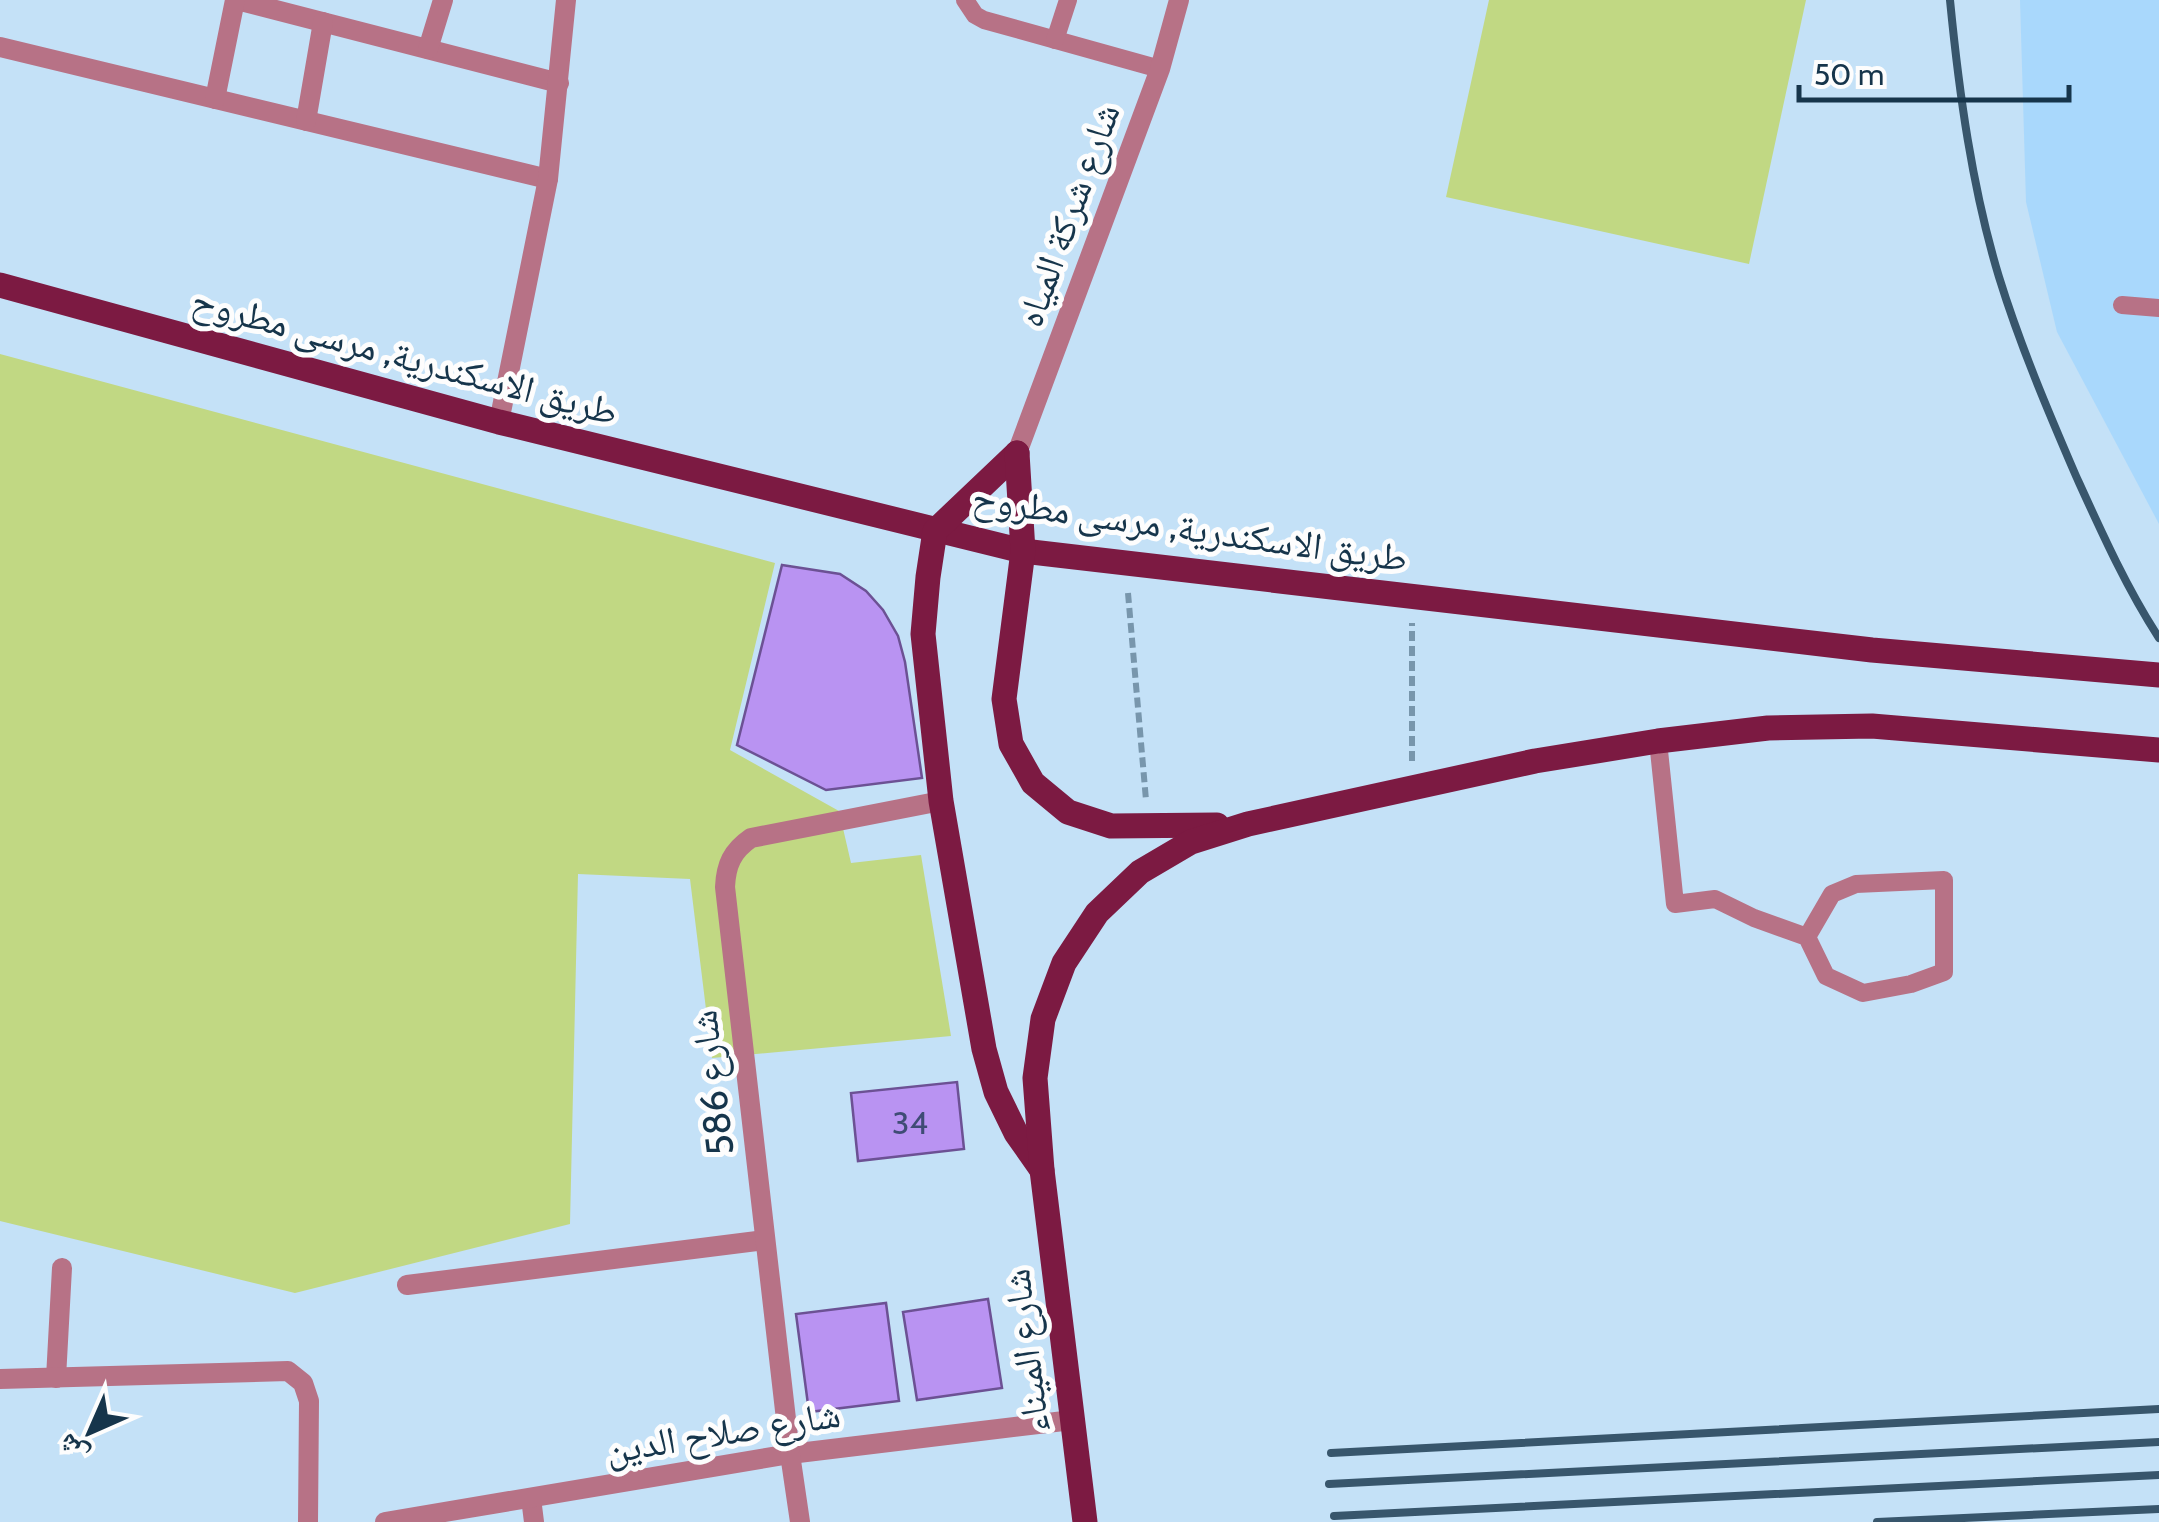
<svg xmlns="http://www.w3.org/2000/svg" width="2159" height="1522" viewBox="0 0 2159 1522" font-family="Cabin,'Noto Naskh Arabic',sans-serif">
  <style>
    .built { fill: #a9d8fc }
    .green { fill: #c1d883 }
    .building { fill: #b993f2; stroke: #6c5194; stroke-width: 2.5 }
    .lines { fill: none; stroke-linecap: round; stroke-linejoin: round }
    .path { stroke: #7896ac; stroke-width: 6; stroke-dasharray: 10 5; stroke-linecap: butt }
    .service { stroke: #b77286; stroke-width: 18 }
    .minor { stroke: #b77286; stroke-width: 20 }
    .primary { stroke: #7c1a42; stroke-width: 25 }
    .rail { stroke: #38566c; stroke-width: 8 }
    .labels { text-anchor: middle; stroke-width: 10; stroke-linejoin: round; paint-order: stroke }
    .number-label { font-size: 32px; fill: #3f4c75 }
    .street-label { font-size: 38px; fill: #16354b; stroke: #fdfdfd }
  </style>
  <rect width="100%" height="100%" fill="#c4e1f7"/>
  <path class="built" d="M2020,0H2159V524L2057,332L2026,202Z"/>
  <g class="green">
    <path d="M1489,0H1806L1749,264L1446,197Z"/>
    <path d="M0,354L775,563L730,750L839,811L851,863L921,855L951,1036L712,1058L690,879L578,874L570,1224L295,1293L0,1221Z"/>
  </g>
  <g class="building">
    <path d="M782,565L840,574L866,591L883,610L898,636L905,662L922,778L826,790L737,745Z"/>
    <path d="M957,1082L964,1149L858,1161L851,1093Z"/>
    <path d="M988,1299L1002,1388L917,1400L903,1312Z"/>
    <path d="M886,1303L899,1401L809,1412L796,1314Z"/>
  </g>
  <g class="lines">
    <g class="path">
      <path d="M1128,593L1146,800"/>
      <path d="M1412,761V623"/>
    </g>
    <g class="service">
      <path d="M965,0L975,15L984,20L1160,69"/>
      <path d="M1055,40L1068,0"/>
      <path d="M2122,305L2159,308"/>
      <path d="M1658,741L1675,904L1715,899L1754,918L1807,937L1826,976L1863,993L1911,984L1944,972V880L1856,884L1832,894L1807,937"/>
    </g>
    <g class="minor">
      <path d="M237,0L559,83"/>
      <path d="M0,47L548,179"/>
      <path d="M428,49L443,0"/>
      <path d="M215,99L235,0"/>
      <path d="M306,121L323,22"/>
      <path d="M499,422L548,179L566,0"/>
      <path d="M1017,453L1160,69L1179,0"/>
      <path d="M407,1285L765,1240"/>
      <path d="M56,1378L62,1268"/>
      <path d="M0,1379L288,1371L303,1383L309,1401L308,1522"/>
      <path d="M531,1498L534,1522"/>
      <path d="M385,1522L790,1454L1072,1420"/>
      <path d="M800,1522L790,1454L725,887C726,865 732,851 751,838L941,801"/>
    </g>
    <g class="primary">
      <path d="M0,285L499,422L1023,551L1872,650L2159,675"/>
      <path d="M1017,453L935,531L928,577L923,634L941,801L984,1049L996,1092L1016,1133L1042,1170"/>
      <path d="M1017,453L1023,551L1004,699L1011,744L1033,783L1068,812L1111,826L1217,825"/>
      <path d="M1085,1522L1042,1170L1035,1078L1043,1019L1064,963L1097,913L1140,872L1191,842L1248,824L1535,761L1658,741L1768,728L1872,726L2159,750"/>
    </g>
    <g class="rail">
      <path d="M1950,0C1959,92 1972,188 1999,277C2020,345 2048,411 2076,476C2101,531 2126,587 2159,638"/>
      <path d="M1331,1453L2159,1409"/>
      <path d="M1329,1484L2159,1442"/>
      <path d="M1334,1516L2159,1475"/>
      <path d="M1877,1522L2159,1509"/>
    </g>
  </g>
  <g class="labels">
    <g class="number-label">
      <text x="910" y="1134">34</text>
    </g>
    <g class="street-label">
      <text transform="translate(1068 215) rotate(-70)" y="13">شارع شركة المياه</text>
      <text transform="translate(405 356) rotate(15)" y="13">طريق الاسكندرية, مرسى مطروح</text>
      <text transform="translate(1190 528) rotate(8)" y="13">طريق الاسكندرية, مرسى مطروح</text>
      <text transform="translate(712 1083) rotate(-97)" y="13">شارع 586</text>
      <text transform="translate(1026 1351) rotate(-97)" y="13">شارع الميناء</text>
      <text transform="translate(723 1432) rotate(-9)" y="13">شارع صلاح الدين</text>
    </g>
  </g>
  <g transform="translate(90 1432) rotate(225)" stroke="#fdfdfd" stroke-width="8" paint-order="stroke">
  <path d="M0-8L18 38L0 25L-18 38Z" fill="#16354b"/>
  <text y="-15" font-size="28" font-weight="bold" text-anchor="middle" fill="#16354b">ش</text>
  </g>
  <path d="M1799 85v15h270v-15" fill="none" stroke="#16354b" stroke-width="5"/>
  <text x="1814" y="85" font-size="30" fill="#16354b" stroke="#fdfdfd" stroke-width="8" paint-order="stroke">50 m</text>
</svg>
